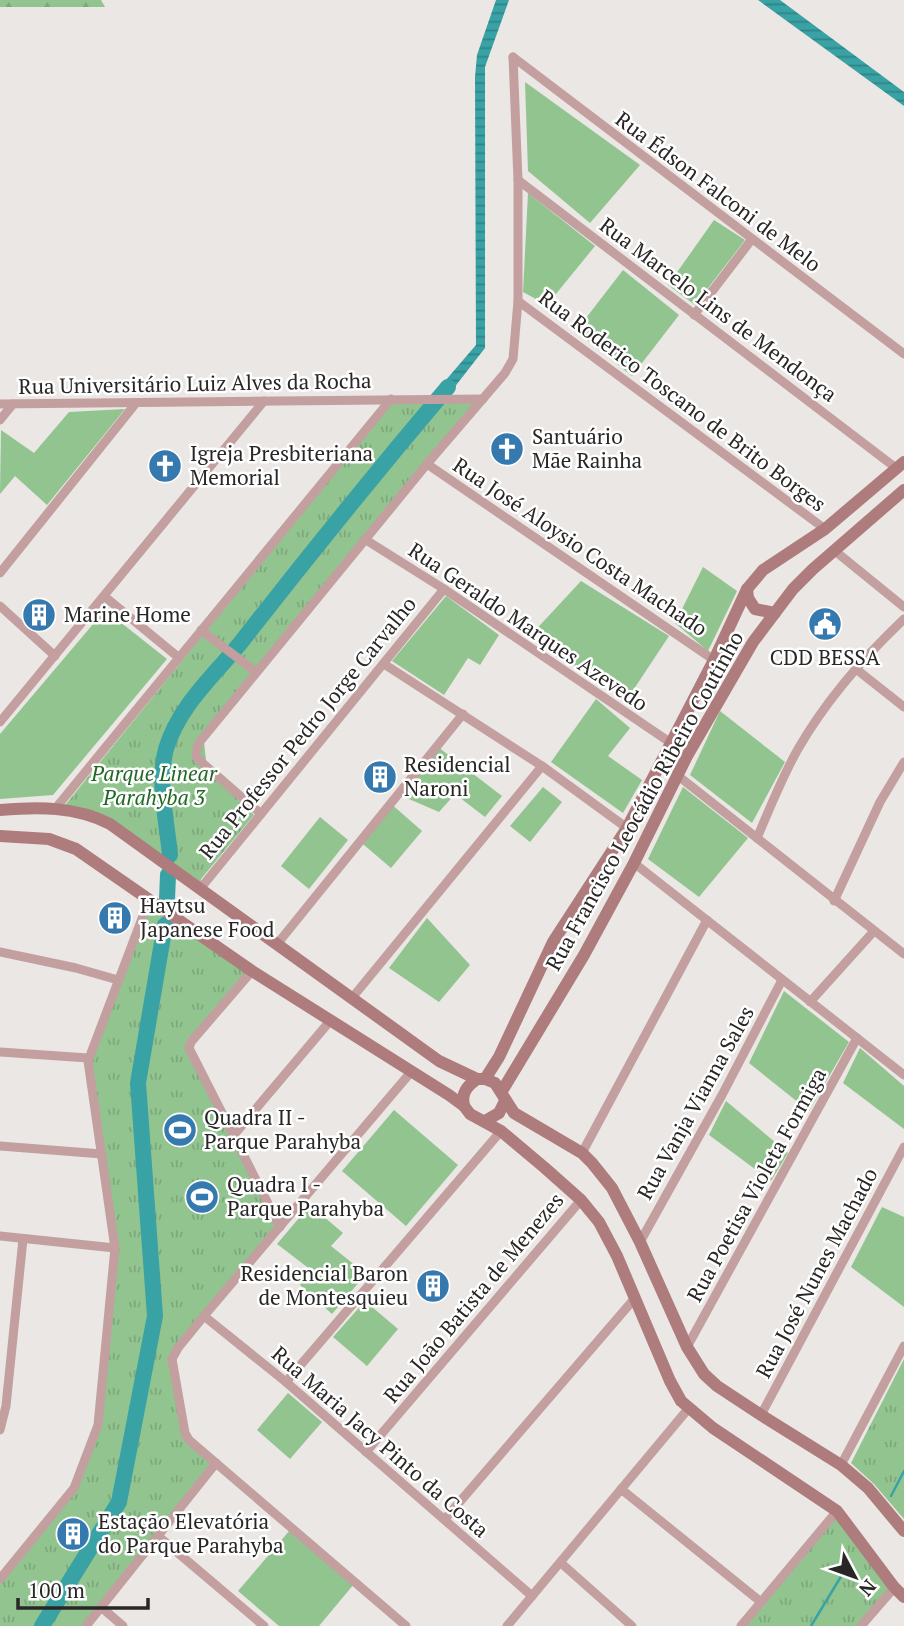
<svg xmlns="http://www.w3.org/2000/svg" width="904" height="1626" viewBox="0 0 904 1626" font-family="'PT Serif',serif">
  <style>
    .grass { fill: #92c490 }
    .forest { fill: url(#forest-firs) }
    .park { fill: url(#park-tufts) }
    .water { fill: url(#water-rules) }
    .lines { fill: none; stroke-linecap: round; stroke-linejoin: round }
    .stream { stroke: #39a2a5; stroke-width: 2.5 }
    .river { stroke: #39a2a5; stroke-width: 16 }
    .street { stroke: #c39f9f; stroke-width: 9 }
    .secondary { stroke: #af7c7d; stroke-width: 12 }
    .labels { text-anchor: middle; stroke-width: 5; stroke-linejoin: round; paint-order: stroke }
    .street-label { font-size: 21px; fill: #282726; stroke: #fff }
    .poi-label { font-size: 21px; fill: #282726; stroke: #fff; text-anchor: start }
    .park-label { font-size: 21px; font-style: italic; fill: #206723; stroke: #fff }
  </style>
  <defs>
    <pattern id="forest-firs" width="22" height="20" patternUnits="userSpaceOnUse" patternTransform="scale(1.75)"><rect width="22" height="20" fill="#92c490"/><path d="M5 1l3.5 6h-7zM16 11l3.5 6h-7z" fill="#7ea87c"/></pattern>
    <pattern id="park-tufts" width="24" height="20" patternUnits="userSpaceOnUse" patternTransform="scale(1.75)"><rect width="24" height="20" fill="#92c490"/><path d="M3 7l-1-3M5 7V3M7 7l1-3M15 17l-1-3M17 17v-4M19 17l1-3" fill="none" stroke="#7ea87c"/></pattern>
    <pattern id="water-rules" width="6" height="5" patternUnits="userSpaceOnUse" patternTransform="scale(1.75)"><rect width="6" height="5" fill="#39a2a5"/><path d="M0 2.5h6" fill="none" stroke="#308486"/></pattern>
  </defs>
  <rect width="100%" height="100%" fill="#eae7e4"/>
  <g class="grass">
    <path d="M525,82L640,165L590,223L528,171Z"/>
    <path d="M528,193L595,246L547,305L523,292Z"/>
    <path d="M714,220L745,240L695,305L668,285Z"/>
    <path d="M623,270L679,315L632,376L576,331Z"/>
    <path d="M125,409L47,505L15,476L0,494L1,430L34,453L69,412Z"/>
    <path d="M703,567L737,591L708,651L675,623Z"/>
    <path d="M581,581L669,636L626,701L530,636Z"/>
    <path d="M446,596L499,635L480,665L468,658L444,695L392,661Z"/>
    <path d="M105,610L167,659L53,795L0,799V734Z"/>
    <path d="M596,699L630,728L608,756L642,780L623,813L551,762Z"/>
    <path d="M720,711L785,762L752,823L690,775Z"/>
    <path d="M438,747L502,796L485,817L455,794L439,812L402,796Z"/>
    <path d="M543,787L562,802L530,842L510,826Z"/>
    <path d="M683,787L748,838L699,897L648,859Z"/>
    <path d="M389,802L422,831L391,868L357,839Z"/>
    <path d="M320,817L348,840L309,889L281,866Z"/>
    <path d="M427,918L470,965L439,1002L389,968Z"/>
    <path d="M784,991L849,1042L809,1111L749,1063Z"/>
    <path d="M860,1048L904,1086V1129L843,1083Z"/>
    <path d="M726,1101L788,1153L771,1181L709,1135Z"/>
    <path d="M394,1110L458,1165L406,1226L342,1171Z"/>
    <path d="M310,1205L343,1233L331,1246L366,1274L332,1314L300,1285L311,1270L277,1244Z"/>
    <path d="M882,1207L904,1217V1307L851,1267Z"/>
    <path d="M365,1301L398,1329L367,1366L333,1337Z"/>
    <path d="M288,1393L322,1422L290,1459L257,1430Z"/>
    <path d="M290,1530L354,1584L319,1626H279L238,1591Z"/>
  </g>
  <path class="forest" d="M0,0H101L105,7H0Z"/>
  <g class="park">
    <path d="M482,401L204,741L207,770L254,815L201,879L200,889L110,824L62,809L391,403Z"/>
    <path d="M150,902L250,970L186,1047L280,1228L169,1358L185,1439L218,1467L91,1626H0V1576L73,1485L96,1427L114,1251L88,1060Z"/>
    <path d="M904,1359V1519L874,1484L851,1463Z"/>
    <path d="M838,1513L894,1587L862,1626H744Z"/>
  </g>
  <g class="water">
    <path d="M496,0H509L485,67V348L443,402H427L476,345L475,77L477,55Z"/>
    <path d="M758,0H780L904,92V106Z"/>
  </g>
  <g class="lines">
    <g class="stream">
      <path d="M891,1496L904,1471"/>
      <path d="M811,1626L848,1565"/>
    </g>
    <g class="river">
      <path d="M170,855C167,822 157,782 166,749C179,705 215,675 242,641C309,555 377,471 448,387"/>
      <path d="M167,900L168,875"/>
      <path d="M42,1626L119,1502L155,1316L138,1083L165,925"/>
    </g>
    <g class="street">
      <path d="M513,57L904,354"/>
      <path d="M518,180L896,468"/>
      <path d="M518,301L825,529"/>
      <path d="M694,315L752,239"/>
      <path d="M0,404L483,399"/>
      <path d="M0,420L13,404"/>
      <path d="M427,464L714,660"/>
      <path d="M366,540L444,589L671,743"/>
      <path d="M835,551L904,607"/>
      <path d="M0,573L136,403"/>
      <path d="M104,596L178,657"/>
      <path d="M0,606L55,656"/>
      <path d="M201,630L256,672"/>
      <path d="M384,664L542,766L627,828"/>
      <path d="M856,669L904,707"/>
      <path d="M0,722L264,401"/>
      <path d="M677,775L904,954"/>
      <path d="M55,809L391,399"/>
      <path d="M261,814L199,760L196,756L198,744L427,464L505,373L513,359L518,301V180L513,57"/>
      <path d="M757,838C770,808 782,777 798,749C825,702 865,656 904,619"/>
      <path d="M634,863L904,1075"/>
      <path d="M200,889L444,589"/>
      <path d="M834,901L880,802L904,762"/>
      <path d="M278,943L463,714"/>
      <path d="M0,952L76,968L118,980"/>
      <path d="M252,971L191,1042L189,1048L280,1227"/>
      <path d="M352,998L542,766"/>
      <path d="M810,1002L874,931"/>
      <path d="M0,1052L88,1058"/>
      <path d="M233,1136L330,1021"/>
      <path d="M0,1146L102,1154"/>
      <path d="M582,1153L707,920"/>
      <path d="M0,1236L115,1248"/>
      <path d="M640,1242L722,1095L782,980"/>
      <path d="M204,1316L286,1382L532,1596"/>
      <path d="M687,1347L857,1038"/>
      <path d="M286,1382L501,1131"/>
      <path d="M761,1415L904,1147"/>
      <path d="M0,1430L6,1406L23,1239"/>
      <path d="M366,1452L581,1200"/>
      <path d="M841,1465L904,1346"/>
      <path d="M621,1489L761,1602"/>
      <path d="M445,1519L635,1298"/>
      <path d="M158,1536L264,1626"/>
      <path d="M561,1563L632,1626"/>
      <path d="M0,1579L74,1488L98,1425L115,1248L88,1061L149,900"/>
      <path d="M101,1607L123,1626"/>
      <path d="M86,1626L216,1463"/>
      <path d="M406,1626L189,1440L185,1433L172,1359L178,1348L204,1316L411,1072"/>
      <path d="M507,1626L688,1409"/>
      <path d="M741,1626L837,1511"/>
      <path d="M861,1626L894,1588"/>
    </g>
    <g class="secondary">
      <path d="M747,589L748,598L755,609L775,613"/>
      <path d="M0,810C38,807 75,806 110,824L439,1061L477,1079H485L495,1083L514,1113L582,1153L592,1163L612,1188L640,1242L687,1347L704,1374L717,1386L761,1415L841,1465L868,1488L904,1531"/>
      <path d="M0,836L49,839L76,849L252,971L449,1095L464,1106L470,1114L501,1131L545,1168L581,1200L599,1222L617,1256L670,1381L681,1401L713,1428L837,1511L894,1587L904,1597"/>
      <path d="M485,1079L499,1057L553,942L627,828L714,660L747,589L763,570L825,529L904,462"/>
      <path d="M502,1091L584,955L634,863L687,756L753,642L793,589L813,569L904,490"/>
      <path d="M464,1106C461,1093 467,1086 477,1079"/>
      <path d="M485,1121L499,1113L505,1101"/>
    </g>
  </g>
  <defs>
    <g id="church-disc" transform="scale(1.75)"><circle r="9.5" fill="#3579af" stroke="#fff"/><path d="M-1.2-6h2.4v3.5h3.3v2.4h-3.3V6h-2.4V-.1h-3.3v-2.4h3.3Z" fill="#fff"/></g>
    <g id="building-disc" transform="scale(1.75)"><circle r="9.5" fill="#3579af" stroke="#fff"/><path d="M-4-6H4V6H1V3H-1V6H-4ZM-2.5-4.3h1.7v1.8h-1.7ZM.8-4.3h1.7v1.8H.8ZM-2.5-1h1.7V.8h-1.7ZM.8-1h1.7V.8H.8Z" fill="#fff"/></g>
    <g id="civic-disc" transform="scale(1.75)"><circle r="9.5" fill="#3579af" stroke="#fff"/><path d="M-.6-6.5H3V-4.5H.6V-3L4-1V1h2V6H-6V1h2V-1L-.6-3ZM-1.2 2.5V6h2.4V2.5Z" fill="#fff"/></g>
    <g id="stadium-disc" transform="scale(1.75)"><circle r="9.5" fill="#3579af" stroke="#fff"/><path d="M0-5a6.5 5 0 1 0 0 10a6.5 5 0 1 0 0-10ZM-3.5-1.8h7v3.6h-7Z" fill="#fff"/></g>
  </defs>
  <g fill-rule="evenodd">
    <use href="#church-disc" x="507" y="449"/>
    <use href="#church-disc" x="165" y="466"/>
    <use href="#building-disc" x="39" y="615"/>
    <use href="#civic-disc" x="825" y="624"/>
    <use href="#building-disc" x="380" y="777"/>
    <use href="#building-disc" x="115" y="918"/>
    <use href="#stadium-disc" x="180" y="1130"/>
    <use href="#stadium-disc" x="202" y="1197"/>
    <use href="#building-disc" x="433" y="1286"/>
    <use href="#building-disc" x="73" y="1534"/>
  </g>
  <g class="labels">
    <g class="street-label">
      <text transform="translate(718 192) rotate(37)" y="7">Rua Édson Falconi de Melo</text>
      <text transform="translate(718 310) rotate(37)" y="7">Rua Marcelo Lins de Mendonça</text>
      <text transform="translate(195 384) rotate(-1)" y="7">Rua Universitário Luiz Alves da Rocha</text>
      <text transform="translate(682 401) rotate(37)" y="7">Rua Roderico Toscano de Brito Borges</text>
      <text transform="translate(580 547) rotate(34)" y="7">Rua José Aloysio Costa Machado</text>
      <text transform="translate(528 627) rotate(34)" y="7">Rua Geraldo Marques Azevedo</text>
      <text transform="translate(308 728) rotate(-51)" y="7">Rua Professor Pedro Jorge Carvalho</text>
      <text transform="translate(645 801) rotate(-61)" y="7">Rua Francisco Leocádio Ribeiro Coutinho</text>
      <text transform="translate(696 1103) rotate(-61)" y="7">Rua Vanja Vianna Sales</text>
      <text transform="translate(757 1185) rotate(-61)" y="7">Rua Poetisa Violeta Formiga</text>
      <text transform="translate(817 1273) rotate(-62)" y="7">Rua José Nunes Machado</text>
      <text transform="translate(474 1298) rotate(-50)" y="7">Rua João Batista de Menezes</text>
      <text transform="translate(380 1442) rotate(41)" y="7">Rua Maria Jacy Pinto da Costa</text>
    </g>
    <g class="poi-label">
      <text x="532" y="444">Santuário<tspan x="532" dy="24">Mãe Rainha</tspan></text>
      <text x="190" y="461">Igreja Presbiteriana<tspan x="190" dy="24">Memorial</tspan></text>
      <text x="64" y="622">Marine Home</text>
      <text x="825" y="665" text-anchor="middle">CDD BESSA</text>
      <text x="404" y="772">Residencial<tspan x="404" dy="24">Naroni</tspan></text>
      <text x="140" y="913">Haytsu<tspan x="140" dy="24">Japanese Food</tspan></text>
      <text x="204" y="1125">Quadra II -<tspan x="204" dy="24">Parque Parahyba</tspan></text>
      <text x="227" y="1192">Quadra I -<tspan x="227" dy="24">Parque Parahyba</tspan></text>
      <text x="408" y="1281" text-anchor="end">Residencial Baron<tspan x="408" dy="24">de Montesquieu</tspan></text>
      <text x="98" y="1529">Estação Elevatória<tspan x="98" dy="24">do Parque Parahyba</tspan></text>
    </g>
    <g class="park-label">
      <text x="154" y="781">Parque Linear<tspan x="154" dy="24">Parahyba 3</tspan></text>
    </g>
  </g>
  <g transform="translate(855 1577) rotate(131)" stroke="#ffffff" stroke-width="5" paint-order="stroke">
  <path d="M0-5L12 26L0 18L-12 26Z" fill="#282726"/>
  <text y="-10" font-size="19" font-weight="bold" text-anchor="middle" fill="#282726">N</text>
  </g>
  <path d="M18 1598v10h130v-10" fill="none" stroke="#282726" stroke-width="3.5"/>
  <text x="28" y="1598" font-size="21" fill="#282726" stroke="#ffffff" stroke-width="5" paint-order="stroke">100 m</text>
</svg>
